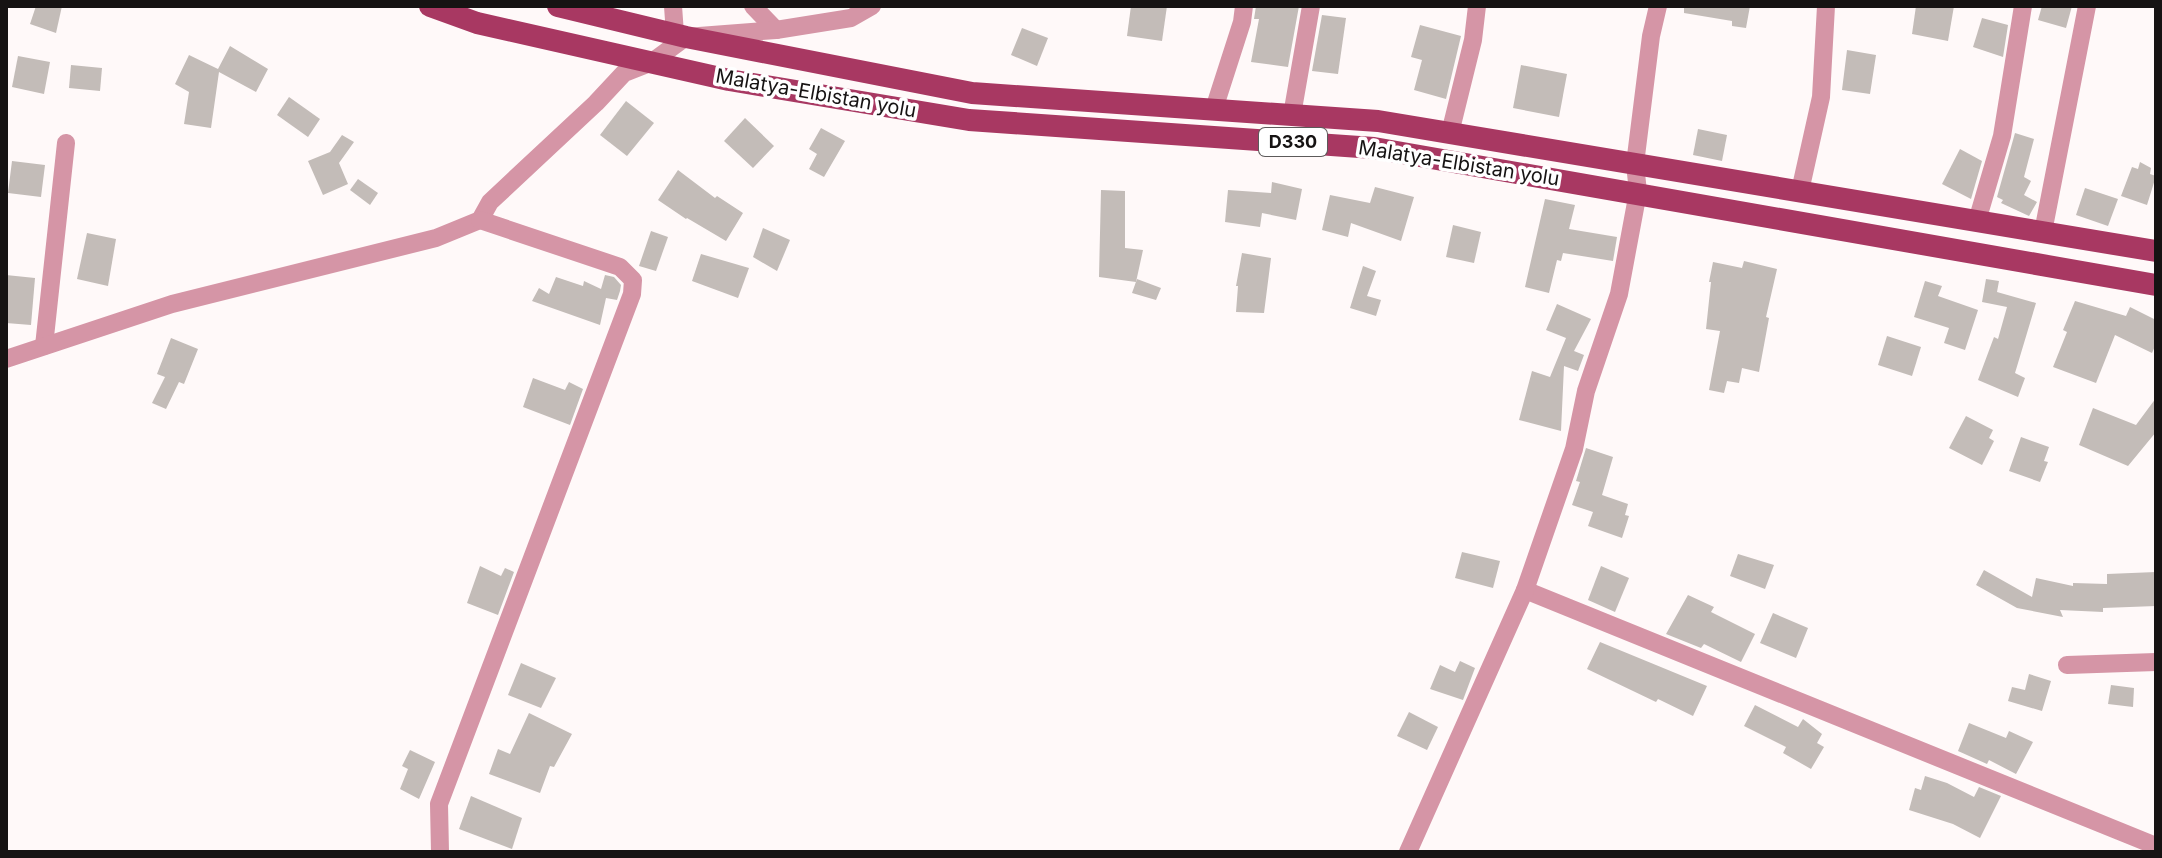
<svg xmlns="http://www.w3.org/2000/svg" width="2162" height="858" viewBox="0 0 2162 858" font-family="Inter,sans-serif">
  <style>
    .building { fill: #c3bcb8 }
    .lines { fill: none; stroke-linecap: round; stroke-linejoin: round }
    .minor { stroke: #d595a6; stroke-width: 18 }
    .major { stroke: #a83862; stroke-width: 22 }
    .labels { text-anchor: middle; stroke-width: 7; stroke-linejoin: round; paint-order: stroke }
    .shield { fill: #fff; stroke: #5c5a5a; stroke-width: 2 }
    .shield-label { font-size: 18px; font-weight: bold; fill: #161313 }
    .street-label { font-size: 20px; fill: #161313; stroke: #fff }
  </style>
  <rect width="100%" height="100%" fill="#fff9f9"/>
  <g class="building">
    <path d="M36,6H62L56,33L30,24Z"/>
    <path d="M1131,6H1167L1162,41L1127,36Z"/>
    <path d="M1256,6H1299L1288,67L1251,62L1259,19H1254Z"/>
    <path d="M1684,6H1750L1746,28L1732,26V21L1684,13Z"/>
    <path d="M1916,6H1954L1948,41L1912,34Z"/>
    <path d="M2042,6H2072L2066,28L2038,20Z"/>
    <path d="M1322,15L1346,18L1338,74L1312,71Z"/>
    <path d="M1982,18L2008,25L2003,57L1973,47Z"/>
    <path d="M1420,25L1461,36L1446,99L1414,90L1422,60L1411,57Z"/>
    <path d="M1022,28L1048,38L1037,66L1011,55Z"/>
    <path d="M230,46L268,69L256,92L219,72L211,128L184,124L189,92L175,84L189,55L218,69Z"/>
    <path d="M1847,50L1876,55L1870,94L1842,90Z"/>
    <path d="M18,56L50,62L44,94L12,87Z"/>
    <path d="M71,65L102,68L100,91L69,88Z"/>
    <path d="M1521,65L1567,74L1559,117L1513,108Z"/>
    <path d="M289,97L320,119L308,137L277,115Z"/>
    <path d="M626,101L654,123L627,156L600,135Z"/>
    <path d="M745,118L774,146L753,168L724,141Z"/>
    <path d="M821,128L845,141L824,177L809,169L817,154L809,149Z"/>
    <path d="M1698,129L1727,135L1722,161L1693,155Z"/>
    <path d="M2015,133L2034,139L2024,177L2031,181L2024,195L2037,202L2029,216L2001,203L2003,200L1997,197Z"/>
    <path d="M342,135L354,142L339,163L348,184L323,195L308,161L330,152Z"/>
    <path d="M1960,149L1982,161L1971,199L1942,184Z"/>
    <path d="M12,161L45,165L41,197L8,193Z"/>
    <path d="M2140,162L2151,168L2150,174L2156,176L2147,205L2121,196L2132,167L2138,169Z"/>
    <path d="M678,170L715,198L717,196L743,213L726,241L687,218L686,219L658,200Z"/>
    <path d="M358,179L378,193L370,205L350,190Z"/>
    <path d="M1272,182L1302,189L1296,220L1262,213L1260,227L1225,222L1228,190L1271,193Z"/>
    <path d="M1375,187L1414,197L1401,241L1351,223L1348,237L1322,230L1330,195L1370,203Z"/>
    <path d="M2085,188L2118,199L2108,226L2076,215Z"/>
    <path d="M1101,190L1125,191V248L1143,250L1136,282L1099,277Z"/>
    <path d="M1545,199L1575,205L1569,229L1617,237L1613,261L1563,253L1561,261L1557,260L1549,293L1525,287Z"/>
    <path d="M1453,225L1481,232L1474,263L1446,257Z"/>
    <path d="M763,228L790,240L777,271L753,257Z"/>
    <path d="M651,231L668,237L656,271L639,266Z"/>
    <path d="M87,233L116,239L108,286L77,279Z"/>
    <path d="M1242,253L1271,258L1264,313L1236,312L1238,286H1236Z"/>
    <path d="M701,254L749,268L738,298L692,281Z"/>
    <path d="M1744,261L1777,269L1766,317L1769,318L1759,372L1742,368L1739,383L1727,381L1724,393L1709,390L1720,331L1706,329L1711,282H1709L1713,262L1742,268Z"/>
    <path d="M1363,266L1376,271L1367,296L1381,300L1376,316L1350,308Z"/>
    <path d="M6,275L35,278L31,325L6,323Z"/>
    <path d="M605,275L614,277L621,285L620,291L617,300L606,298L600,325L532,301L539,288L549,294L556,277L583,286L584,281L601,289Z"/>
    <path d="M1137,279L1161,288L1156,300L1132,293Z"/>
    <path d="M1986,279L1999,281L1997,292L2036,303L2015,373L2025,378L2018,397L1978,380L1994,337L1998,339L2007,307L1982,302Z"/>
    <path d="M1925,281L1942,286L1938,296L1978,310L1965,350L1944,343L1949,328L1914,317Z"/>
    <path d="M2075,301L2126,316L2130,307L2156,320V344L2152,353L2115,335L2096,383L2053,367L2067,332L2063,330Z"/>
    <path d="M1557,304L1591,319L1574,351L1584,355L1578,371L1564,366L1561,431L1519,420L1532,371L1550,377L1566,338L1546,330Z"/>
    <path d="M1887,336L1921,347L1912,376L1878,365Z"/>
    <path d="M171,338L198,349L184,384L179,382L166,409L152,403L165,377L157,374Z"/>
    <path d="M533,378L565,390L569,382L583,389L570,425L523,407Z"/>
    <path d="M2156,398V432L2128,466L2079,445L2093,408L2136,425Z"/>
    <path d="M1966,416L1993,430L1989,438L1994,441L1982,465L1949,448Z"/>
    <path d="M2021,437L2049,447L2044,461L2048,462L2040,482L2009,471Z"/>
    <path d="M1586,448L1613,457L1602,495L1628,504L1625,515L1629,516L1622,538L1588,526L1593,512L1572,505L1580,482L1576,481Z"/>
    <path d="M1462,552L1500,561L1493,588L1455,578Z"/>
    <path d="M1738,554L1774,565L1765,589L1730,576Z"/>
    <path d="M480,566L501,576L505,568L514,572L498,615L467,603Z"/>
    <path d="M1601,566L1629,578L1615,612L1588,600Z"/>
    <path d="M1984,570L2032,597L2036,578L2073,586V583L2107,584V574L2156,572V606L2103,608V612L2060,610L2063,617L2017,608L1976,585Z"/>
    <path d="M1688,595L1714,607L1711,612L1755,634L1741,662L1704,644L1701,648L1666,634Z"/>
    <path d="M1773,613L1808,628L1796,658L1760,643Z"/>
    <path d="M1600,642L1707,686L1693,716L1658,699L1656,702L1587,669Z"/>
    <path d="M1460,661L1475,668L1463,700L1430,689L1440,665L1455,672Z"/>
    <path d="M521,663L556,678L541,708L508,695Z"/>
    <path d="M2029,674L2051,681L2042,711L2008,701L2012,687L2025,690Z"/>
    <path d="M2111,685L2134,688L2133,707L2108,704Z"/>
    <path d="M1755,705L1798,727L1803,719L1822,734L1817,743L1824,747L1811,769L1783,753L1786,747L1744,726Z"/>
    <path d="M1409,712L1438,727L1427,750L1397,736Z"/>
    <path d="M529,713L572,734L554,767L550,766L540,793L489,774L498,749L510,754Z"/>
    <path d="M1969,723L2006,738L2009,731L2033,742L2016,774L1989,760L1987,764L1958,751Z"/>
    <path d="M410,750L435,762L419,799L400,789L408,769L402,766Z"/>
    <path d="M1925,776L1947,783L1974,797L1979,787L2001,796L1980,838L1953,824L1909,810L1915,788L1921,790Z"/>
    <path d="M471,796L522,818L512,849L459,829Z"/>
  </g>
  <g class="lines">
    <g class="minor">
      <path d="M673,6L675,34"/>
      <path d="M753,6L776,30"/>
      <path d="M1214,109L1242,22L1244,6"/>
      <path d="M1292,115L1311,6"/>
      <path d="M1450,133L1473,40L1477,6"/>
      <path d="M1800,191L1821,97L1826,6"/>
      <path d="M1977,221L2002,136L2023,6"/>
      <path d="M2043,232L2087,6"/>
      <path d="M44,346L66,143"/>
      <path d="M6,359L172,304L436,238L480,220L490,202L596,103L624,73L652,62L686,37L776,30L851,18L872,6"/>
      <path d="M1525,590L2156,846"/>
      <path d="M2067,665L2156,662"/>
      <path d="M440,852L439,804L632,294L633,280L620,267L480,220"/>
      <path d="M1408,852L1525,590L1574,449L1586,391L1619,294L1638,192L1635,164L1651,36L1658,6"/>
    </g>
    <g class="major">
      <path d="M430,6L477,23L729,80L969,120L1374,148L2156,285"/>
      <path d="M558,6L686,37L972,93L1378,121L2156,251"/>
    </g>
  </g>
  <g class="labels">
    <rect class="shield" x="1259" y="128" width="68" height="28" rx="6"/>
    <g class="shield-label">
      <text x="1293" y="148">D330</text>
    </g>
    <g class="street-label">
      <text transform="translate(816 93) rotate(10)" y="7">Malatya-Elbistan yolu</text>
      <text transform="translate(1459 163) rotate(9)" y="7">Malatya-Elbistan yolu</text>
    </g>
  </g>
  <rect width="2162" height="858" fill="none" stroke="#161313" stroke-width="16"/>
</svg>
